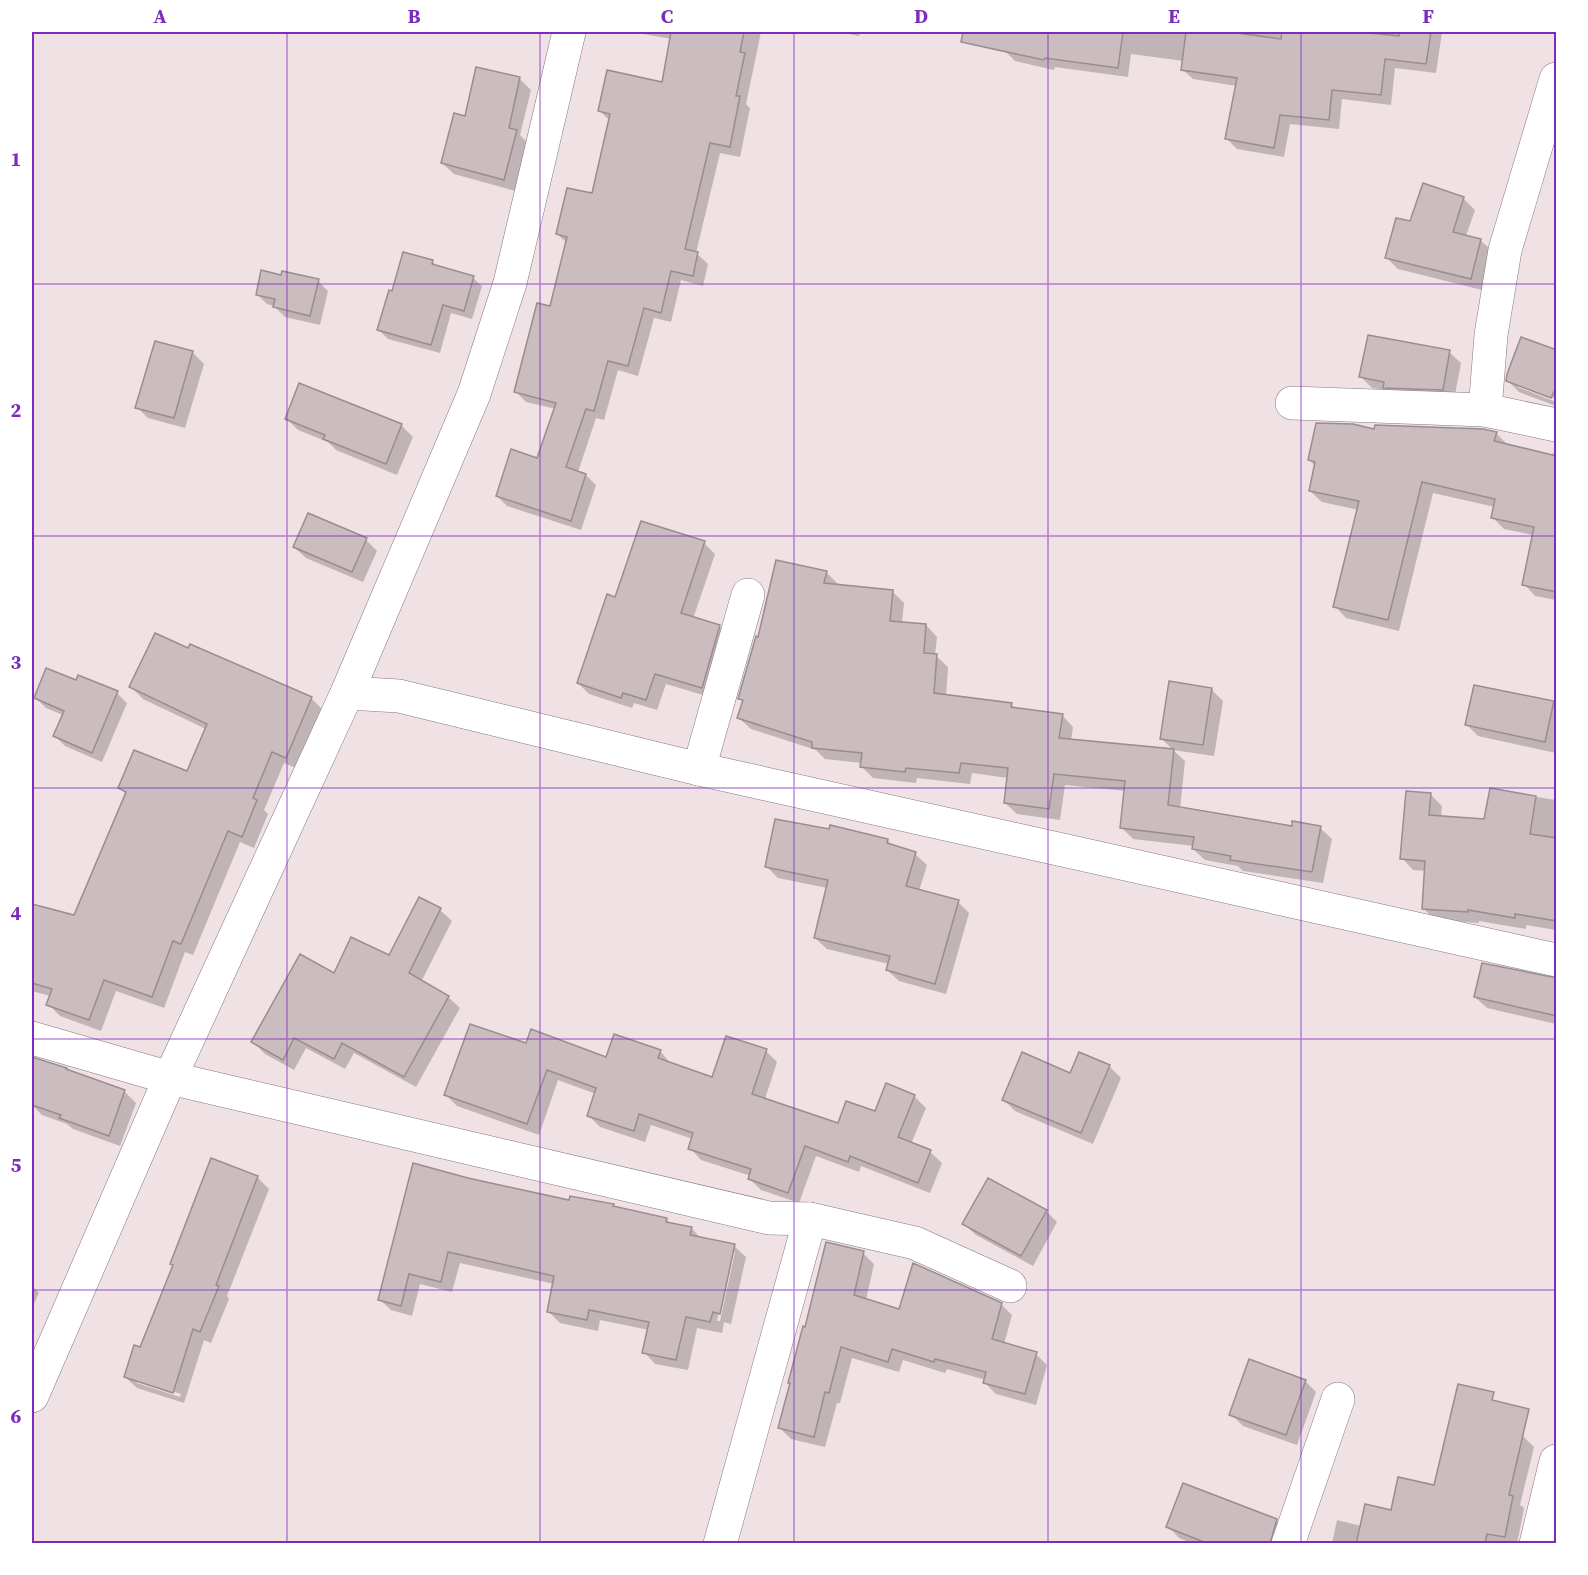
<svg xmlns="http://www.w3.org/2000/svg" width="1588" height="1575" viewBox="0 0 1588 1575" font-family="'Source Serif 4',serif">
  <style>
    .shadow { fill: #0003; fill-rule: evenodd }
    .building { fill: #cbbcbf; stroke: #9a8c8f; stroke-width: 1.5 }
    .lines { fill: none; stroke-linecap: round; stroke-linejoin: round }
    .street-casing { stroke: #86787b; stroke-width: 34 }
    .street { stroke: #fff; stroke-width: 33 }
    .grid { fill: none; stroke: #7b2cbf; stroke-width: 1.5; stroke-opacity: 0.55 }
    .neatline { fill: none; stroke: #7b2cbf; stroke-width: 2 }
    .grid-label { font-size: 20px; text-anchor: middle; font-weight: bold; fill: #7b2cbf }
  </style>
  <rect width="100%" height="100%" fill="#f0e1e4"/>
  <g class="shadow">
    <path d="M641,32H761L746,104L750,108L740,157L720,153L696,253L708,264L703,286L681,280L671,322L654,318L638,376L618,370L604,420L596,418L578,472L586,475L596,485L581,530L507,506L497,496L538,460L556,409L526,402L516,392L551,308L567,243L557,234L593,195L610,121L600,111L663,84L672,39L643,34Z"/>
    <path d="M838,32H860L859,36Z"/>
    <path d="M1009,32H1442L1436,73L1395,68L1391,105L1342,99L1339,129L1290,124L1284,157L1237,149L1227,139L1237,86L1193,79L1182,69L1184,61L1131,54L1128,77L1055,67L1054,70L1015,61L1005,51Z"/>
    <path d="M519,78L531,90L520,135L528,143L515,191L454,174L442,163L466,118Z"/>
    <path d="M1463,198L1475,210L1466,236L1480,240L1492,251L1482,290L1398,269L1387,258L1411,223Z"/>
    <path d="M432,261L438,268L473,278L482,286L472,319L451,313L440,353L388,339L379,330L393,293Z"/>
    <path d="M282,277L318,281L328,291L320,325L285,317L274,306L267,304L257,294Z"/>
    <path d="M156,342L193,353L204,364L185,428L148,418L137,407Z"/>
    <path d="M1449,352L1461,363L1454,400L1372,388L1361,377Z"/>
    <path d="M1556,352V399L1518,384V387L1556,402V406L1519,392L1508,381Z"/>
    <path d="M287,419L401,425L413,437L397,475L336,450L328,442L298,430Z"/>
    <path d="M1375,430L1496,433L1507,444L1551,456L1552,453L1556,454V600L1535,596L1524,584L1533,535L1504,529L1492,517L1495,507L1433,493L1399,631L1346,618L1335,606L1359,510L1322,502L1310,491L1315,466L1310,460Z"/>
    <path d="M366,540L377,551L363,582L306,558L294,547Z"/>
    <path d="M704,543L715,554L693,619L719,626L730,637L713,698L666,684L657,710L634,703L632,708L589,694L578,683L616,599Z"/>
    <path d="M826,572L838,584L837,586L893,592L904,603L902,623L926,625L937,637L935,655L948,667L946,696L1011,704L1016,709L1062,715L1073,727L1071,741L1173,750L1161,738L1211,689L1223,701L1214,756L1173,750L1185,761L1180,809L1293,828H1320L1332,839L1323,883L1243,871L1238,866L1205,860L1193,849L1194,846L1133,839L1122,828L1126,791L1065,785L1060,820L1017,814L1005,803L1008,778L972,773L970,784L917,778L916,783L873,778L862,767V763L825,759L816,750L751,729L739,718L744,703L740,698L759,639Z"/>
    <path d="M188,650L311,698L323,710L298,769L284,763L264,810L268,814L254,848L240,842L193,955L185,952L164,1008L116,991L101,1031L60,1016L48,1004L50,996L32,991V905L75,917L127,795L119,787L188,773L206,729L143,699L131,687Z"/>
    <path d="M77,682L117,693L127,703L102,762L65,746L55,736L63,715L46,708L36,698Z"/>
    <path d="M1553,703L1556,706V753L1478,736L1467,725Z"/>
    <path d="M1491,790L1556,800V930L1526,925V929L1479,921V923L1435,920L1423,908L1426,871L1413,870L1402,858L1430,794L1442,806L1441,817L1485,821Z"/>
    <path d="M887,840L894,847L915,854L927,865L919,891L958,902L969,913L946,994L899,981L887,970L889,964L827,949L815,938L827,888L778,878L767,867Z"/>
    <path d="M419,899L440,910L452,921L421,982L448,997L460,1008L416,1087L354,1053L345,1069L306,1048L294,1070L265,1054L253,1042L335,975L390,957Z"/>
    <path d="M1556,980V1024L1487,1008L1475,997Z"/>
    <path d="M527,1045L607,1058L660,1051L671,1064L713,1079L766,1051L777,1062L765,1099L839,1125L875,1113L914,1096L926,1108L911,1144L930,1152L942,1163L930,1193L861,1166L859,1172L816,1156L799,1203L761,1190L750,1179L751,1176L701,1160L690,1148L693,1139L651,1125L645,1142L600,1127L588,1115L596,1094L558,1080L539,1135L457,1106L446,1095Z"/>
    <path d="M1080,1054L1110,1067L1121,1078L1093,1144L1015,1111L1004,1100L1071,1075Z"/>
    <path d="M32,1058L66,1069L124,1091L136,1103L120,1146L73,1129L67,1124L42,1115L32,1105Z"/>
    <path d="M212,1160L258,1178L269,1189L227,1296L229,1299L211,1343L204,1340L184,1403L137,1388L125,1377L140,1348L174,1266ZM137,1380L181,1394L180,1397L137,1383Z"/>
    <path d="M467,1179L570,1202L613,1205L616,1208L666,1219L671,1224L691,1228L702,1239L734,1246L746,1257L731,1324L724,1322L722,1333L697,1328L688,1370L655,1364L644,1352L649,1330L600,1320L598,1331L560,1323L549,1312L554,1284L460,1263L452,1292L420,1284L412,1316L391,1310L379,1299ZM732,1252H735L720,1321H717Z"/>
    <path d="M1046,1211L1057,1222L1033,1266L976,1235L964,1224Z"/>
    <path d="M863,1253L874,1264L866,1300L900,1311L1001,1304L1012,1315L1004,1344L1036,1354L1047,1365L1036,1405L996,1394L985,1383L986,1380L947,1369L945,1373L903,1360L899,1372L852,1358L840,1403H837L825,1447L791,1439L780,1428L806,1329Z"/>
    <path d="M32,1286L39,1293L32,1308Z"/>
    <path d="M1305,1381L1316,1392L1297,1445L1243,1426L1231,1414Z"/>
    <path d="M1523,1436L1534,1447L1520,1505L1524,1508L1517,1544H1332L1337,1520L1361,1526L1392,1512Z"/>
    <path d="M1276,1520L1287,1531L1283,1544H1194L1179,1538L1168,1526Z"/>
  </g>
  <g class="building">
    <path d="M671,32H744L740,52L745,53L736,96H740L730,147L710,143L685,249L698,252L693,276L671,271L661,313L644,308L628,366L608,361L594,411L586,409L566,467L586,474L571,521L496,496L511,449L537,458L556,403L514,392L537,303L550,306L567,237L556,234L567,188L592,193L610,114L598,111L607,70L662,82Z"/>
    <path d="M963,32H1123L1118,68L1045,58L1044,60L961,42Z"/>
    <path d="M1186,32H1230L1281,39L1282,32H1359L1399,36L1400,32H1431L1426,64L1385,59L1381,95L1332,90L1329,120L1280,115L1274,148L1225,139L1237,78L1181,70Z"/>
    <path d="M476,67L520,77L509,128L517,130L504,180L441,163L454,113L465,116Z"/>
    <path d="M1423,183L1464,197L1453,232L1481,239L1471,279L1385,258L1396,218L1410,221Z"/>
    <path d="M403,252L433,260L432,264L474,276L464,311L443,305L431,345L377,330L389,290L392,291Z"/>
    <path d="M261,270L281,275L282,271L319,279L310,316L273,307L275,299L256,295Z"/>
    <path d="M1368,335L1450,350L1443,390L1383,388L1384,382L1359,377Z"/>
    <path d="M1521,337L1557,350V385L1551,398L1506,381L1507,374Z"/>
    <path d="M155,341L193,351L174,418L135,408Z"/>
    <path d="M299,383L402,424L386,464L323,439L325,435L285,419Z"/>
    <path d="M1316,423L1353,424L1374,429L1375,425L1483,429L1497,432L1494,441L1557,456V592L1522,585L1534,527L1491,518L1495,499L1422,482L1388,620L1333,607L1359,501L1309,491L1315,462L1308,460Z"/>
    <path d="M308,513L367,538L352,572L293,547Z"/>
    <path d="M641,521L705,541L681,613L720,625L702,688L655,674L646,700L623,693L621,698L577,683L607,594L615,597Z"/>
    <path d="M776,560L827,571L824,583L893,590L890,621L926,624L924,653L937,654L934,693L1012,703L1011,707L1063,714L1059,738L1174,749L1168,805L1292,826V821L1321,826L1312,872L1230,860L1231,856L1192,849L1194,837L1120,828L1125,781L1054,774L1049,809L1004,803L1008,768L961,763L959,773L906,768L905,772L860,767L862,753L812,748V742L737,718L743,700L738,699L756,636L758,637Z"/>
    <path d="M155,633L188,648L190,644L312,697L286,758L272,752L253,798L257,800L242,837L228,831L181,944L173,941L152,997L104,980L89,1020L46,1005L52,989L32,983V904L74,915L126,792L118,788L134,750L187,771L207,724L129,687Z"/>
    <path d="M46,668L76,680L78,675L118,691L92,753L53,736L64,711L34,698Z"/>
    <path d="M1169,681L1212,688L1203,745L1160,739Z"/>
    <path d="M1474,685L1554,701L1545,742L1465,725Z"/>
    <path d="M1490,788L1536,796L1530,834L1557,838V921L1515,914V918L1468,910V912L1422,909L1425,861L1400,859L1406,791L1431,793L1429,815L1484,819Z"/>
    <path d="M775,819L829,829L830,825L888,839L887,843L916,852L906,886L959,900L935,984L886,970L890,956L814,938L828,880L765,867Z"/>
    <path d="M419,897L441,908L409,973L449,996L404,1077L342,1043L334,1059L294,1038L283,1060L251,1042L300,954L334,973L351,937L389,955Z"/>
    <path d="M1482,963L1557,978V1016L1474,997Z"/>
    <path d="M470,1024L526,1043L531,1029L606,1057L614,1034L661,1050L658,1058L712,1077L726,1036L767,1049L752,1094L838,1123L846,1101L875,1111L886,1083L915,1095L898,1137L931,1150L918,1183L850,1156L848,1162L805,1146L788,1193L748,1179L751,1169L688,1149L693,1133L639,1114L634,1131L587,1116L596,1088L547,1070L527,1124L444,1095Z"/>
    <path d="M1022,1052L1070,1073L1079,1052L1110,1065L1081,1133L1002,1100Z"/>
    <path d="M32,1057L67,1068L66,1069L125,1090L109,1136L59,1118L61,1115L32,1105Z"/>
    <path d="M211,1158L258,1176L216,1285L219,1286L200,1332L193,1329L173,1393L124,1377L134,1345L140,1347L173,1265L170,1264Z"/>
    <path d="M413,1163L468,1178L569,1200L570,1196L614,1204L613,1206L667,1218L666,1222L692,1227L690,1235L735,1244L720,1314L713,1312L710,1322L686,1317L676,1360L642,1353L649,1322L589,1310L587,1320L547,1312L554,1276L448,1252L441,1282L409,1274L401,1306L378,1300Z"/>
    <path d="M988,1178L1047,1210L1021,1256L962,1224Z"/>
    <path d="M826,1242L864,1251L854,1295L899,1309L913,1263L1002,1303L992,1339L1037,1352L1025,1394L983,1383L986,1372L935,1359L934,1362L892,1349L888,1362L841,1347L829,1393L825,1392L814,1437L778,1428L790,1383H788L803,1326L805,1327Z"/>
    <path d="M1249,1359L1306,1380L1286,1435L1229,1415Z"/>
    <path d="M1458,1384L1494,1392L1492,1400L1529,1409L1509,1495L1513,1496L1505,1537L1487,1534L1485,1544H1356L1365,1504L1391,1510L1398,1477L1434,1485Z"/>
    <path d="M1183,1483L1277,1519L1270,1544H1209L1166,1527Z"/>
  </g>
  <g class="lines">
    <g class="street-casing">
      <g id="street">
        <path d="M1556,79L1505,250L1491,335L1485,410L1556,425"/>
        <path d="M1292,403L1485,410"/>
        <path d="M347,693L399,696L699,769L1556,960"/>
        <path d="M699,769L748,595"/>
        <path d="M32,1038L170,1078L769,1218L810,1219L720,1544"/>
        <path d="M810,1219L915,1243L1010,1286"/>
        <path d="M32,1396L170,1078L347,693L474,394L510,283L569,32"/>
        <path d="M1288,1544L1338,1399"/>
        <path d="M1536,1544L1556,1461"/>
      </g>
    </g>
    <use href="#street" class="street"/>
  </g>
  <path class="grid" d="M287,32V1544M540,32V1544M794,32V1544M1048,32V1544M1301,32V1544M32,284H1556M32,536H1556M32,788H1556M32,1039H1556M32,1290H1556"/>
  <rect width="1588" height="1575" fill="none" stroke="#ffffff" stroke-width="66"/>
  <rect x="33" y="33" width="1522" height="1509" class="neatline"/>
  <g class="grid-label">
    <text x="160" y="23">A</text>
    <text x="414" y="23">B</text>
    <text x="667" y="23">C</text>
    <text x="921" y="23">D</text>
    <text x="1174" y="23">E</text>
    <text x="1428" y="23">F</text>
    <text x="16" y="166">1</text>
    <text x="16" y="417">2</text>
    <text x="16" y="669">3</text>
    <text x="16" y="920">4</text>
    <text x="16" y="1172">5</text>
    <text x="16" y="1423">6</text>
  </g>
</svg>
